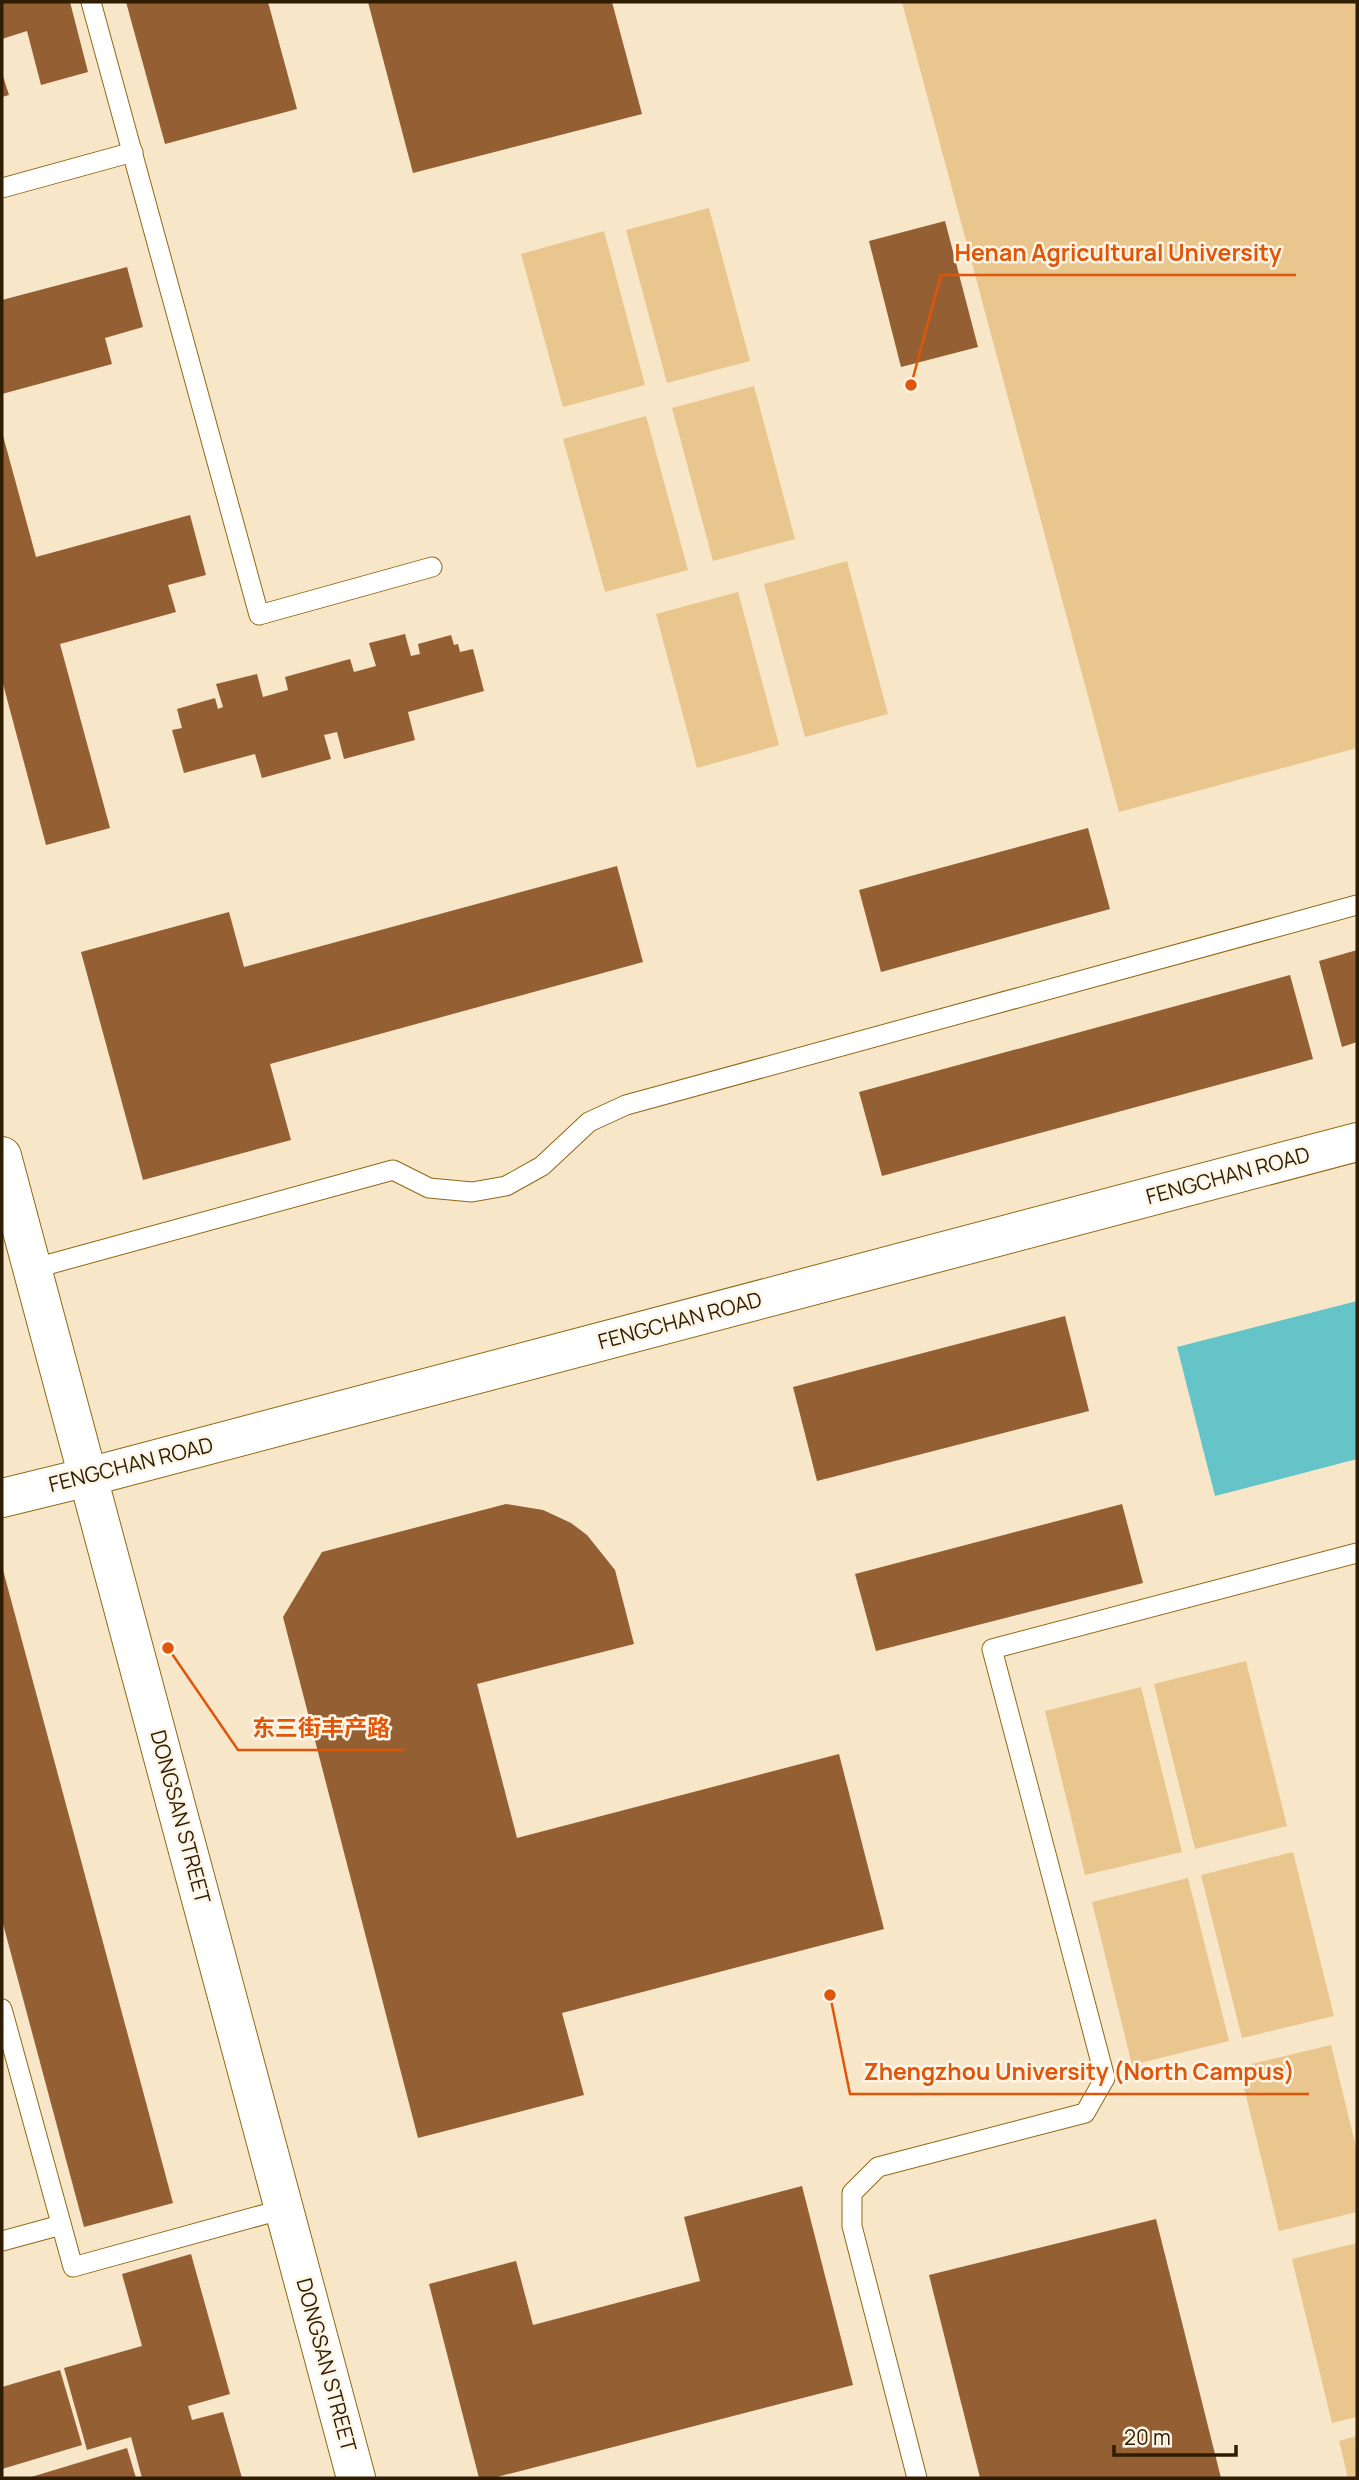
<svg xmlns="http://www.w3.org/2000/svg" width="1359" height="2480" viewBox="0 0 1359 2480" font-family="Manrope,'Noto Sans SC',sans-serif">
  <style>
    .green { fill: #e9c68d }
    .water { fill: #65c4c8 }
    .building { fill: #935f33 }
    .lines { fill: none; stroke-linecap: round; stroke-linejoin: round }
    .service-casing { stroke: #916814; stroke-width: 21 }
    .minor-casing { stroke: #916814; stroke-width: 40 }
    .tertiary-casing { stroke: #916814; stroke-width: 40 }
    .service { stroke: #fff; stroke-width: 19 }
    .minor { stroke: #fff; stroke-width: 38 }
    .tertiary { stroke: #fff; stroke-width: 38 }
    .labels { text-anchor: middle; stroke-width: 5; stroke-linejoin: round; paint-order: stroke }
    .street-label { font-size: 21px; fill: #2e1d00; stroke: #fef5e6 }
    .leader { fill: none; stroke: #df560b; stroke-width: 2.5 }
    .callout-dot { fill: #df560b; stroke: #fef5e6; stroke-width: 2.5 }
    .callout-label { font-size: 23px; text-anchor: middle; font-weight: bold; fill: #df560b; stroke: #fef5e6; stroke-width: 5; stroke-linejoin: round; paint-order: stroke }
  </style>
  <rect width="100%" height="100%" fill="#f8e6c9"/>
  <g class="green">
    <path d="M902,2H1357V748L1119,812Z"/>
    <path d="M709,208L750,361L667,383L626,230Z"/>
    <path d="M604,231L645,385L563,407L521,254Z"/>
    <path d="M754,386L795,539L713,561L672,408Z"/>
    <path d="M646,416L688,570L605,592L563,439Z"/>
    <path d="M847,561L888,714L805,737L764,584Z"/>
    <path d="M738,592L779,745L697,768L656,614Z"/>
    <path d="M1246,1661L1287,1826L1195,1849L1154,1684Z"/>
    <path d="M1141,1687L1182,1852L1085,1875L1045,1711Z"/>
    <path d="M1293,1852L1334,2016L1242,2038L1201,1875Z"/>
    <path d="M1188,1878L1229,2041L1132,2065L1092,1902Z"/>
    <path d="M1331,2045L1357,2151V2212L1279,2231L1239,2067Z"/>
    <path d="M1357,2243V2417L1332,2423L1292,2259Z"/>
    <path d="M1357,2436V2478H1348L1339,2441Z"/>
  </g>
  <path class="water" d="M1357,1301V1459L1215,1496L1177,1347Z"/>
  <g class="building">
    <path d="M2,2H70L88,72L41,85L27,31L2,39Z"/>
    <path d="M126,2H268L297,109L165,144Z"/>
    <path d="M368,2H612L642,114L413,173Z"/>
    <path d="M2,73L9,95L2,97Z"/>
    <path d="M945,221L978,347L901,367L869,241Z"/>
    <path d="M127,267L143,327L105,338L112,364L2,394V300Z"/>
    <path d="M2,432L36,557L190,515L206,575L168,585L176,612L60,644L110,828L46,845L2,680Z"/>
    <path d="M405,634L411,656L420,654L418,644L451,635L454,645L458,644L460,652L473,649L484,691L408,712L415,740L344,759L337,732L324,735L331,759L262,778L255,754L184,773L172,730L182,728L177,709L215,698L218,709L223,707L216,684L257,674L263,697L288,690L285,677L350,659L354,672L376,666L369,643Z"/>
    <path d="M1088,828L1110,909L881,972L859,890Z"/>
    <path d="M617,866L643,962L270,1064L291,1140L143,1180L81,952L229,912L244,967Z"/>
    <path d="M1357,950V1042L1342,1047L1319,961Z"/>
    <path d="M1290,975L1313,1059L882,1176L859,1092Z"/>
    <path d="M1065,1316L1089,1411L817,1481L793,1387Z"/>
    <path d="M506,1504L543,1510L571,1523L587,1535L615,1570L634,1644L477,1684L517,1838L839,1754L884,1929L562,2013L584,2095L418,2138L283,1617L322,1552Z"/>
    <path d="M1122,1504L1143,1583L876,1651L855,1574Z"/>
    <path d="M3,1570L173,2203L84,2227L2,1920Z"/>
    <path d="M802,2186L853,2385L493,2478H479L429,2284L516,2261L533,2325L700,2281L684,2217Z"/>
    <path d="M1156,2219L1221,2478H980L929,2275Z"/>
    <path d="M191,2254L230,2394L188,2406L192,2420L223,2412L242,2478H142L131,2437L87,2450L64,2368L142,2346L122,2274Z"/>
    <path d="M60,2370L82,2445L2,2469V2387Z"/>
    <path d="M127,2448L136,2478H28Z"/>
  </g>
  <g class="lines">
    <g class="service-casing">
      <g id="service">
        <path d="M91,2L259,615L432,567"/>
        <path d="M2,188L133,152"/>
        <path d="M32,1269L393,1170L429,1188L472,1192L506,1186L542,1166L589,1122L626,1105L1357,905"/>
        <path d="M2,2009L73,2267L284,2209"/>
        <path d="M2,2241L61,2225"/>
        <path d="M917,2478L852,2226V2193L878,2167L1085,2113L1105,2078L992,1649L1357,1553"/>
      </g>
    </g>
    <g class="minor-casing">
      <path id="minor" d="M2,1498L88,1477"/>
    </g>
    <g class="tertiary-casing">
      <g id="tertiary">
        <path d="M2,1156L356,2478"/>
        <path d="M88,1477L1357,1142"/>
      </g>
    </g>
    <use href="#service" class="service"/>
    <use href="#minor" class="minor"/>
    <use href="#tertiary" class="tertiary"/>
  </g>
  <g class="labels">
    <g class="street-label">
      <text transform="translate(1228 1176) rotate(-15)" y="7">FENGCHAN ROAD</text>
      <text transform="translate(680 1321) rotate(-15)" y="7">FENGCHAN ROAD</text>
      <text transform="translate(131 1465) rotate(-14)" y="7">FENGCHAN ROAD</text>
      <text transform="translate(180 1817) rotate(75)" y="7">DONGSAN STREET</text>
      <text transform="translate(326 2365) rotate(75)" y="7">DONGSAN STREET</text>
    </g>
  </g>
  <path class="leader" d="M911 385L941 275H1296M168 1648L238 1750H404M830 1995L850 2094H1309"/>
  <g class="callout-dot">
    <circle cx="911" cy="385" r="7"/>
    <circle cx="168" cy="1648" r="7"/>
    <circle cx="830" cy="1995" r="7"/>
  </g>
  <g class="callout-label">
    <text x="1118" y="261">Henan Agricultural University</text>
    <text x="321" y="1736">东三街丰产路</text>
    <text x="1079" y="2080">Zhengzhou University (North Campus)</text>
  </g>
  <rect width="1359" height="2480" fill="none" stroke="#2e1d00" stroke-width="7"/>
  <path d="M1114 2445v10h122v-10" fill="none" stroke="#2e1d00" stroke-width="3.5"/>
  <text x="1124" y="2445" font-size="21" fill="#2e1d00" stroke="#fef5e6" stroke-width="5" paint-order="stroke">20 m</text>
</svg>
